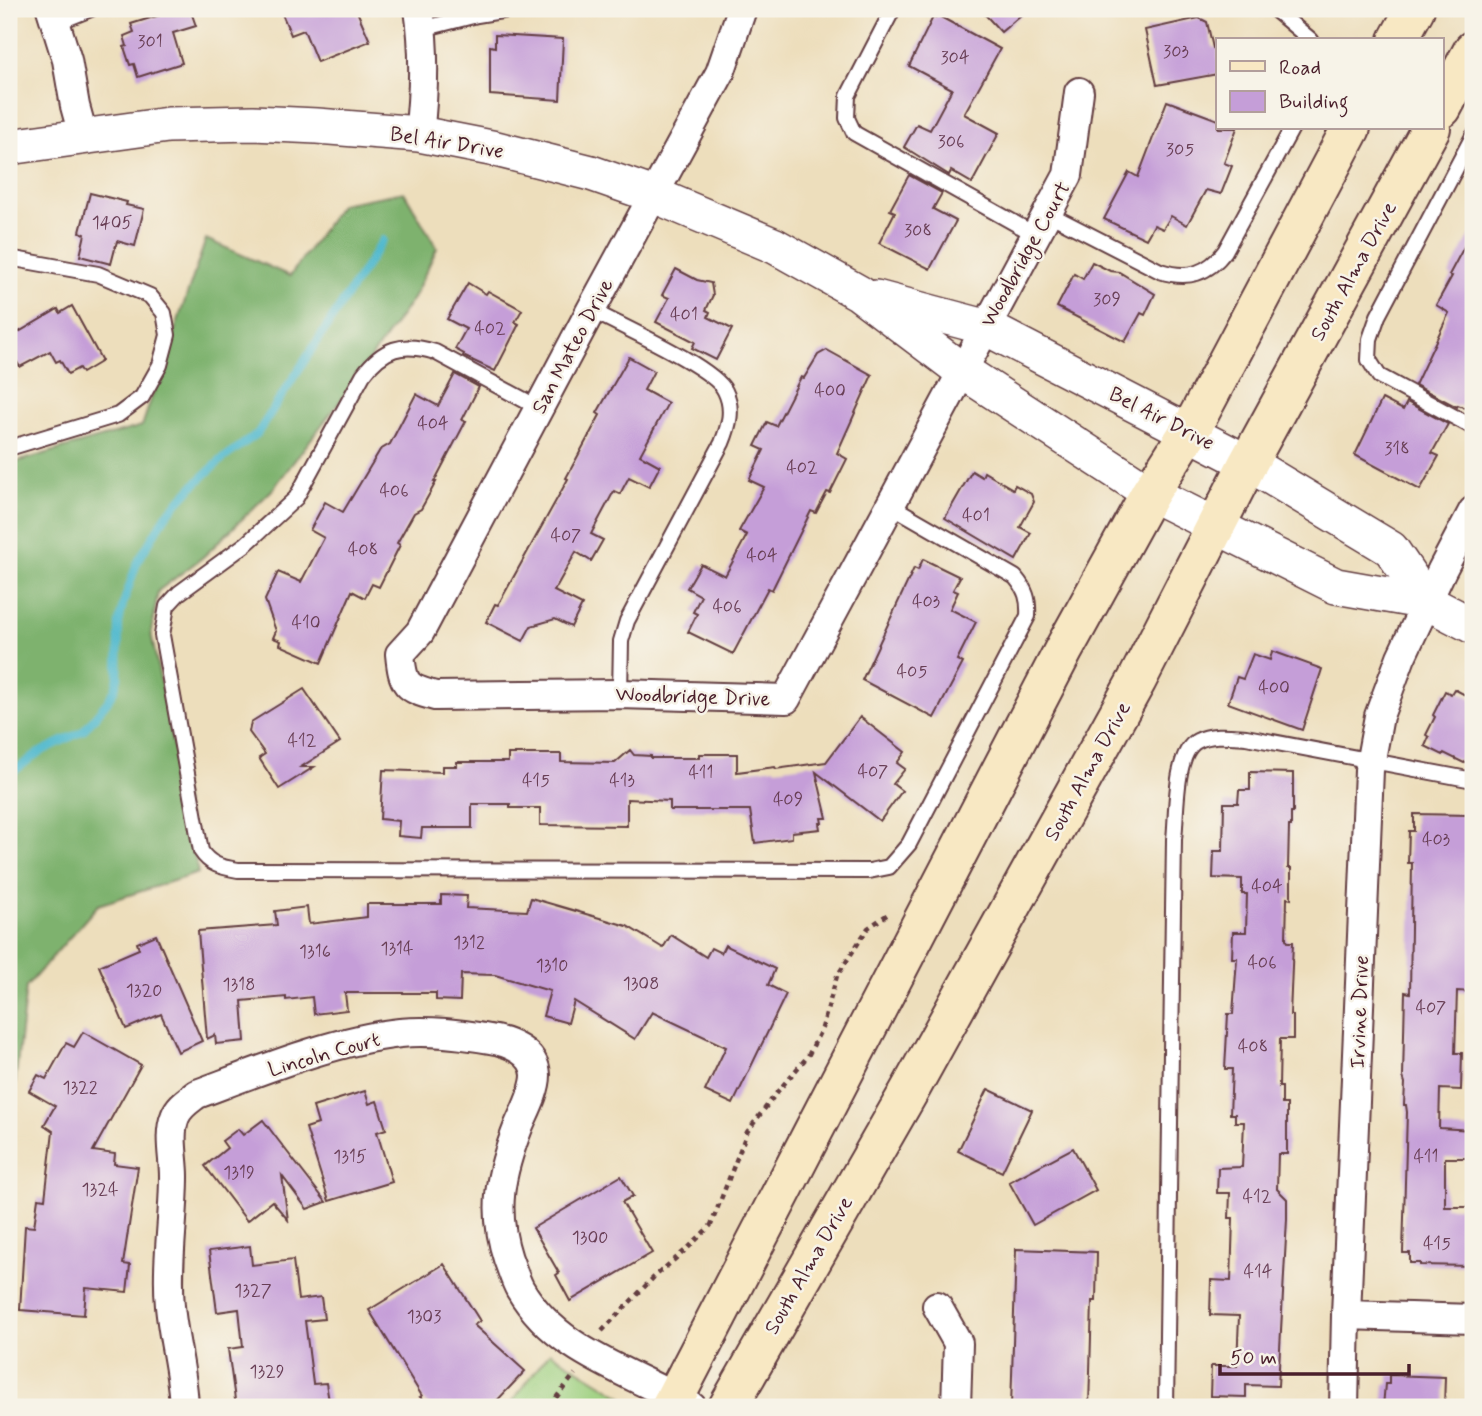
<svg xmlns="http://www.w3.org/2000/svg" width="1482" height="1416" viewBox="0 0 1482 1416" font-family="Mynerve,sans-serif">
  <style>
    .green { fill: #9ed080; stroke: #747856; stroke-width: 2 }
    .forest { fill: #7eb26e; stroke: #64684c; stroke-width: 2 }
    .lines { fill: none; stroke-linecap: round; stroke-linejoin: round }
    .stream { stroke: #51b9ce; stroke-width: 8 }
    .building { fill: #c59ed8 }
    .service-casing { stroke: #623c41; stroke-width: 18 }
    .minor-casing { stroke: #623c41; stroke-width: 32 }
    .tertiary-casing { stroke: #623c41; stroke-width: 38 }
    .secondary-casing { stroke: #623c41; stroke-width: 42 }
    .path { stroke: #623c41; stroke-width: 4.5; stroke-dasharray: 5 5; stroke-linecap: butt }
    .service { stroke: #fff; stroke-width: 14 }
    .minor { stroke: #fff; stroke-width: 28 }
    .tertiary { stroke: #fff; stroke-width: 35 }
    .secondary { stroke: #f8e8c3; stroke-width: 38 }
    .labels { text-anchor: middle; stroke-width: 5; stroke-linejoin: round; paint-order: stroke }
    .number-label { font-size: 18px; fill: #693f56 }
    .street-label { font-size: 21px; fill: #4a1f2b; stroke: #f7f3e8 }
  </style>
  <rect width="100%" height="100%" fill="#f7f3e8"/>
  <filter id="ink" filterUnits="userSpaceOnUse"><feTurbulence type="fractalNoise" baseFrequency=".0143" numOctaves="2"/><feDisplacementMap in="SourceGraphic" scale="14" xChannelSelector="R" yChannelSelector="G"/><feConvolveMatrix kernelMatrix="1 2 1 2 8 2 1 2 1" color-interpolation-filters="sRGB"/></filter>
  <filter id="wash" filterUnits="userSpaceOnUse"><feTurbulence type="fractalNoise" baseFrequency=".00686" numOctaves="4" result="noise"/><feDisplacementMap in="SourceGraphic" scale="28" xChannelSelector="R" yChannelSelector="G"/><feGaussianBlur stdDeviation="1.57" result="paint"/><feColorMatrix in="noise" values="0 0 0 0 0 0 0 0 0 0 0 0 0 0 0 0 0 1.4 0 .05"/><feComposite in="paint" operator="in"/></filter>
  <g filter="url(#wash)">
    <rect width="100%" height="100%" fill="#eddebc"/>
    <path class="green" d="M550,1352L623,1397L629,1407H508Z"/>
    <path class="forest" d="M404,192L437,248L414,297L347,392L272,490L203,557L158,591L151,633L198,873L98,905L26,987L11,1119L9,1161V464L142,426L206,239L290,276L341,204Z"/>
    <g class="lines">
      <path class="stream" d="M9,775L38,753L83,731L107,702L115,689L118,678L119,623L123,604L137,563L153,536L168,513L193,486L221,460L257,434L383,240"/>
    </g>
    <g id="blocks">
      <g class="building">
        <path d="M158,9H190L196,26L173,33L182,63L138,77L134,64L130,65L124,47L127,46L124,36L134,32L131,24L160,15Z"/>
        <path d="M280,9H356L370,41L317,62L304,30L291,35Z"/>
        <path d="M980,9H1028L1001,32Z"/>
        <path d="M937,15L1000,49L964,114L999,133L972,183L951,171L949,175L904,147L917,124L930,130L952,89L909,66L933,17L935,18Z"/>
        <path d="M1199,18L1207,22L1213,48L1218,47V74L1157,85L1145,30Z"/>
        <path d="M495,35L563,39L560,100L490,95V46L495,47Z"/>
        <path d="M1167,101L1218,120V128H1237L1224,163L1232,166L1221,194L1206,190L1187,225L1171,216L1163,229L1154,225L1146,239L1104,219L1129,172L1138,177Z"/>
        <path d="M909,175L942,193L933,209L956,221L930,269L879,243L895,212L890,210Z"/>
        <path d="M90,193L127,202L126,205L144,209L135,246L117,241L111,264L80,256L85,234L80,232Z"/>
        <path d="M1473,230V390L1465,408L1458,405L1457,407L1415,385L1449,313L1436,305L1452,276L1449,275Z"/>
        <path d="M1092,262L1110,271L1119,272L1155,294L1145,315L1141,313L1125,342L1057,307L1074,274L1083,279Z"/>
        <path d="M676,269L697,280L711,283L713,295L706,310L710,312L708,317L732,329L716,360L692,348L695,342L656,322L669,298L662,295Z"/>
        <path d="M468,283L486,294L488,291L522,310L515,322L519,324L495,371L463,356L464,354L455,349L466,329L447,319Z"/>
        <path d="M72,306L102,361L82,373L79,368L68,374L60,360L56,362L50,351L20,367L9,349V342L16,339L14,335L58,309L60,313Z"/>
        <path d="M827,350L872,375L837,453L847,459L830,493L827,492L816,513L811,511L772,590L768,588L733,654L688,632L697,614L693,612L701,596L687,588L701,564L725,576L747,535L739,531L764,487L749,480L764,450L755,446L767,422L776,426L801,377L804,378L818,355Z"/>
        <path d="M629,357L654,371L644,390L668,403L640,455L660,466L649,487L629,477L620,494L614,491L591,534L603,540L591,561L576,552L554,591L582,605L571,627L555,619L531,626L523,641L486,622L495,604L498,605L568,479L566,478L600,415L597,413Z"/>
        <path d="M455,374L479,387L462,420L466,421L434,482H436L421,509L414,513L397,543L400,545L379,587L372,584L365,598L352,591L321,663L280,645L281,641L273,638L276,631L265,600L278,572L301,582L324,538L310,530L325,502L343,512L380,450L390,444L416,394L438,406Z"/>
        <path d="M1382,399L1403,410L1407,402L1448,424L1432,453L1439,456L1420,490L1355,455Z"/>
        <path d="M972,471L982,477L984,472L1013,489L1015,485L1031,494L1034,502L1020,527L1031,533L1016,560L945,518Z"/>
        <path d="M923,559L960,577L953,590L958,592L950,609L976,622L957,660L963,663L934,718L862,680L914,568L918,570Z"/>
        <path d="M1272,651L1322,669L1302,730L1228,703L1237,677L1243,679L1253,654L1270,660Z"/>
        <path d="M304,689L340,742L301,767H314L279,789L259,758L265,754L249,732L251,722Z"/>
        <path d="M1454,689L1473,699V765L1466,761L1464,763L1444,753L1443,755L1425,746L1429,737L1426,735L1435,717L1433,715L1445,691L1451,694Z"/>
        <path d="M860,717L905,752L897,763L905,769L893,784L902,791L880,821L816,772L827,818H821L822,823H819L820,829L792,832V838L755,843L750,810H670V801L627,799V826L540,825V808H510V804H472V828H422L421,838L398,836L399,821L380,819L383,770L442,772V766H457V762H508V754H561V762L615,763L630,750L634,755L651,756V758H699V754H737V772L775,767L776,769L826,762Z"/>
        <path d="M1250,772L1293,773V812H1291V826H1289L1288,868H1291V899L1287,898L1286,939L1288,942H1293L1290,1015H1293V1039H1280L1279,1087H1282V1104H1287V1154H1278L1277,1189L1287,1199V1219L1278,1386L1246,1385V1397L1210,1396L1211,1366H1237L1239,1316L1210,1315L1211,1280L1231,1281L1233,1218H1229L1230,1193H1217L1218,1168L1242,1167L1244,1122H1235V1114H1230L1232,1069H1225L1228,1014H1233L1237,958H1232L1233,932H1246L1247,894H1242V879L1213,878L1214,851H1223L1224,803H1238L1239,790H1250Z"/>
        <path d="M1414,814L1470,815L1469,845H1473V992L1457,991L1455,1053H1462L1461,1090L1440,1089L1439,1128L1473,1130V1158H1445V1207H1473V1266L1420,1265V1263H1410V1253H1403L1407,1112L1406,1105H1404L1405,1083L1403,1077L1405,992L1410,993L1412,863H1408L1409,831H1414Z"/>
        <path d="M441,895L467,896L466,908L527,911L531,898L627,926L663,948L671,935L706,957L711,948L721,953L725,945L775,969L768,985L786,994L733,1104L705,1091L726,1047L652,1012L635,1039L574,1001L568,1023L543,1016L550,991L495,975L461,974L460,1001L436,1000V993H345L347,1010L314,1014L312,997L286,1000V997L242,1001L245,1041L216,1044L215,1035L207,1039L198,931L277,925L275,911L307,907L309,924L367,917V904H441Z"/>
        <path d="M156,935L202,1041L178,1052L161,1014L126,1029L99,966L139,949L137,943Z"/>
        <path d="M83,1032L141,1065L93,1151L115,1154L114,1164L138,1167L123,1264L130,1265L127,1292L86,1288L84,1315L20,1310L25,1226L34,1227L38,1198L45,1199L53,1131L44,1125L55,1106L29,1091L38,1075L46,1079L66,1043L74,1047Z"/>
        <path d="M988,1089L1032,1110L1002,1172L958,1151Z"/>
        <path d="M365,1091L369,1104L377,1101L386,1129L377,1132L392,1182L329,1201L306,1128L318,1124L313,1107Z"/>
        <path d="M263,1120L278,1140L326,1202L307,1209L282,1176L288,1220L272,1201L247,1221L205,1166L227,1148L222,1141L238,1129L243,1135Z"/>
        <path d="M1073,1148L1096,1190L1033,1225L1009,1182Z"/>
        <path d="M621,1176L633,1196L622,1202L652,1253L570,1301L556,1275L559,1273L533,1228Z"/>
        <path d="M250,1246L252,1265L293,1260L298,1300L321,1297L324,1319L305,1321L313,1384L326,1383L330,1407H236L228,1349L243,1347L239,1309L217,1312L209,1251Z"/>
        <path d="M1016,1249L1097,1252L1096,1301H1092L1089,1407H1011Z"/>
        <path d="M444,1264L480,1321L474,1325L525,1371L491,1407H431L420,1397L422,1396L369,1310Z"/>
        <path d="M1389,1375L1445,1377L1444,1407H1383L1385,1384H1389Z"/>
      </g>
    </g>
  </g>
  <g filter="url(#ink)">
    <use href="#blocks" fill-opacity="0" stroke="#623c41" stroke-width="2"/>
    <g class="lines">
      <g class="service-casing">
        <g id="service">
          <path d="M893,9L848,96L847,118L854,133L1036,235"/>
          <path d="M1274,9L1311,40"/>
          <path d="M56,23L91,9"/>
          <path d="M422,29L477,15L514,9"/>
          <path d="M1473,136L1378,316L1370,339L1369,360L1379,376L1473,427"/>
          <path d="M1047,213L1160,271C1188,280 1208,274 1225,251L1292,128"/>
          <path d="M9,258L98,274L150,296L164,313L168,335L160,365L142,397L118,415L9,448"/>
          <path d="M591,310C618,325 714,367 725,391C734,409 729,426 722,443L627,621L621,641L620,694"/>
          <path d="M539,408L435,352C402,342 383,348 363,375L296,498L246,544L179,593L167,606L162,635L201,851C210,865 221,867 238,870L869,871L889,867L909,844L1028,616C1029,599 1026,590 1015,577L890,505"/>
          <path d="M1166,1407L1174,839C1177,815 1174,753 1197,741C1212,733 1231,736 1246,737L1473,780"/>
        </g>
      </g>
      <g class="minor-casing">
        <g id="minor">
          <path d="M51,9L67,60L75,106L83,135"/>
          <path d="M742,9L720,73L591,310L420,632L400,654C403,685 406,688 435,696L620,694L786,699L1068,175L1079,92"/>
          <path d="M419,134C424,93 425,50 419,9"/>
          <path d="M937,1306L958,1343L956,1407"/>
          <path d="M1346,1315L1473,1319"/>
          <path d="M184,1407C183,1373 173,1340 170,1306C166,1263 174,1219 174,1176C174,1158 168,1135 175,1117C179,1106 188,1101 197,1094C259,1071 334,1040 400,1033C430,1030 460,1034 490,1039C509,1042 535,1052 536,1075C536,1091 525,1111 519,1125C500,1173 492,1210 508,1259C512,1269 515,1280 520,1289C558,1354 632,1371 692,1407"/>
          <path d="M1344,1407L1346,1315L1369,770L1379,716L1401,657L1442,570L1473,511"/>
        </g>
      </g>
      <g class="tertiary-casing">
        <g id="tertiary">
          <path d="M9,147L168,125L253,123L317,126L419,134L496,149L591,173L654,195L775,246L859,293L961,370L1150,493L1336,586L1427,602L1473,626"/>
          <path d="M876,298L985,327L1248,463L1391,549L1427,602"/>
        </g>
      </g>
      <g class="secondary-casing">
        <g id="secondary">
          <path d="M1398,40L1415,9"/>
          <path d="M1442,108L1473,50"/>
          <path d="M670,1407L1064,649L1150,493L1195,422L1351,128"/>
          <path d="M728,1407L911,1088L1137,680L1248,463L1431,128"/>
        </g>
      </g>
      <g class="path">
        <path d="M602,1331L654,1277L688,1248L711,1225L747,1132L778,1091L808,1056L822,1028L837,976L868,928L891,912"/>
        <path d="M552,1407L555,1399L575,1374"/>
      </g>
      <use href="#service" class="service"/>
      <use href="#minor" class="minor"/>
      <use href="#tertiary" class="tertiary"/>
      <use href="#secondary" class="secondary"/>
    </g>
  </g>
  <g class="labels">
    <g class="number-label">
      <text x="150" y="47">301</text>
      <text x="1176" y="57">303</text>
      <text x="955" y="63">304</text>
      <text x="951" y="147">306</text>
      <text x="1180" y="155">305</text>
      <text x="112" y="228">1405</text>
      <text x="918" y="236">308</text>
      <text x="1107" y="305">309</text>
      <text x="684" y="320">401</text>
      <text x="490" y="334">402</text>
      <text x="830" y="396">400</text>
      <text x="433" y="429">404</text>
      <text x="1397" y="454">318</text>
      <text x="802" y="473">402</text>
      <text x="394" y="496">406</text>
      <text x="976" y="521">401</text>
      <text x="566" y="541">407</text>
      <text x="363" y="555">408</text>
      <text x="762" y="561">404</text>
      <text x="926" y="607">403</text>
      <text x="727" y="612">406</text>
      <text x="306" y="628">410</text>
      <text x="912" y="677">405</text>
      <text x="1274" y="693">400</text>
      <text x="302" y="746">412</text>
      <text x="873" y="777">407</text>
      <text x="701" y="778">411</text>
      <text x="536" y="786">415</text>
      <text x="622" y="786">413</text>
      <text x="788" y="805">409</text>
      <text x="1436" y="845">403</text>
      <text x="1267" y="892">404</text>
      <text x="469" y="948">1312</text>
      <text x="397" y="954">1314</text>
      <text x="315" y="957">1316</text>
      <text x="1262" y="968">406</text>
      <text x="552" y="971">1310</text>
      <text x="641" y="989">1308</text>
      <text x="239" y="990">1318</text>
      <text x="144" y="996">1320</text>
      <text x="1431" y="1013">407</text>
      <text x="1253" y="1052">408</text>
      <text x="80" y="1093">1322</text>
      <text x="350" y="1162">1315</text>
      <text x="1426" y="1162">411</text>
      <text x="239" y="1178">1319</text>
      <text x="100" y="1195">1324</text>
      <text x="1257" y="1202">412</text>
      <text x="590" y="1243">1300</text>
      <text x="1437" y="1249">415</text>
      <text x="1258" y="1277">414</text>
      <text x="253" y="1296">1327</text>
      <text x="424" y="1322">1303</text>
      <text x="267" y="1377">1329</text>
    </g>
    <g class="street-label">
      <text transform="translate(447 142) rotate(9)" y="7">Bel Air Drive</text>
      <text transform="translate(1025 254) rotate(-61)" y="7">Woodbridge Court</text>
      <text transform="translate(1353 271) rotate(-61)" y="7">South Alma Drive</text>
      <text transform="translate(572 346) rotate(-62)" y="7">San Mateo Drive</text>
      <text transform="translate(1162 418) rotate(27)" y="7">Bel Air Drive</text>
      <text transform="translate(693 696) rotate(2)" y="7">Woodbridge Drive</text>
      <text transform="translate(1087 771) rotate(-61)" y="7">South Alma Drive</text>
      <text transform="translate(1359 1012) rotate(-88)" y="7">Irvine Drive</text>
      <text transform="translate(324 1054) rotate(-16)" y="7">Lincoln Court</text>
      <text transform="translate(808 1265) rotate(-60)" y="7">South Alma Drive</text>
    </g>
  </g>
  <rect width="1482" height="1416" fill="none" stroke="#f7f3e8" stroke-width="35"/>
  <rect x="1216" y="38" width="228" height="91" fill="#f7f3e8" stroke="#b29e9c" stroke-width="2"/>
  <rect x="1230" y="61" width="35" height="10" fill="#f8e8c3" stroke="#b29e9c" stroke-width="2"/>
  <text x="1279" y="74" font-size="21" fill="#4a1f2b">Road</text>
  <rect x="1230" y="91" width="35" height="21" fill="#c59ed8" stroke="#b29e9c" stroke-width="2"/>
  <text x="1279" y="108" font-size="21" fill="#4a1f2b">Building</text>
  <path d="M1220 1364v10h189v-10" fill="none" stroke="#4a1f2b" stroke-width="3.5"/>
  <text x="1230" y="1364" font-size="21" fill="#4a1f2b" stroke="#f7f3e8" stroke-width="5" paint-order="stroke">50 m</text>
</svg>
